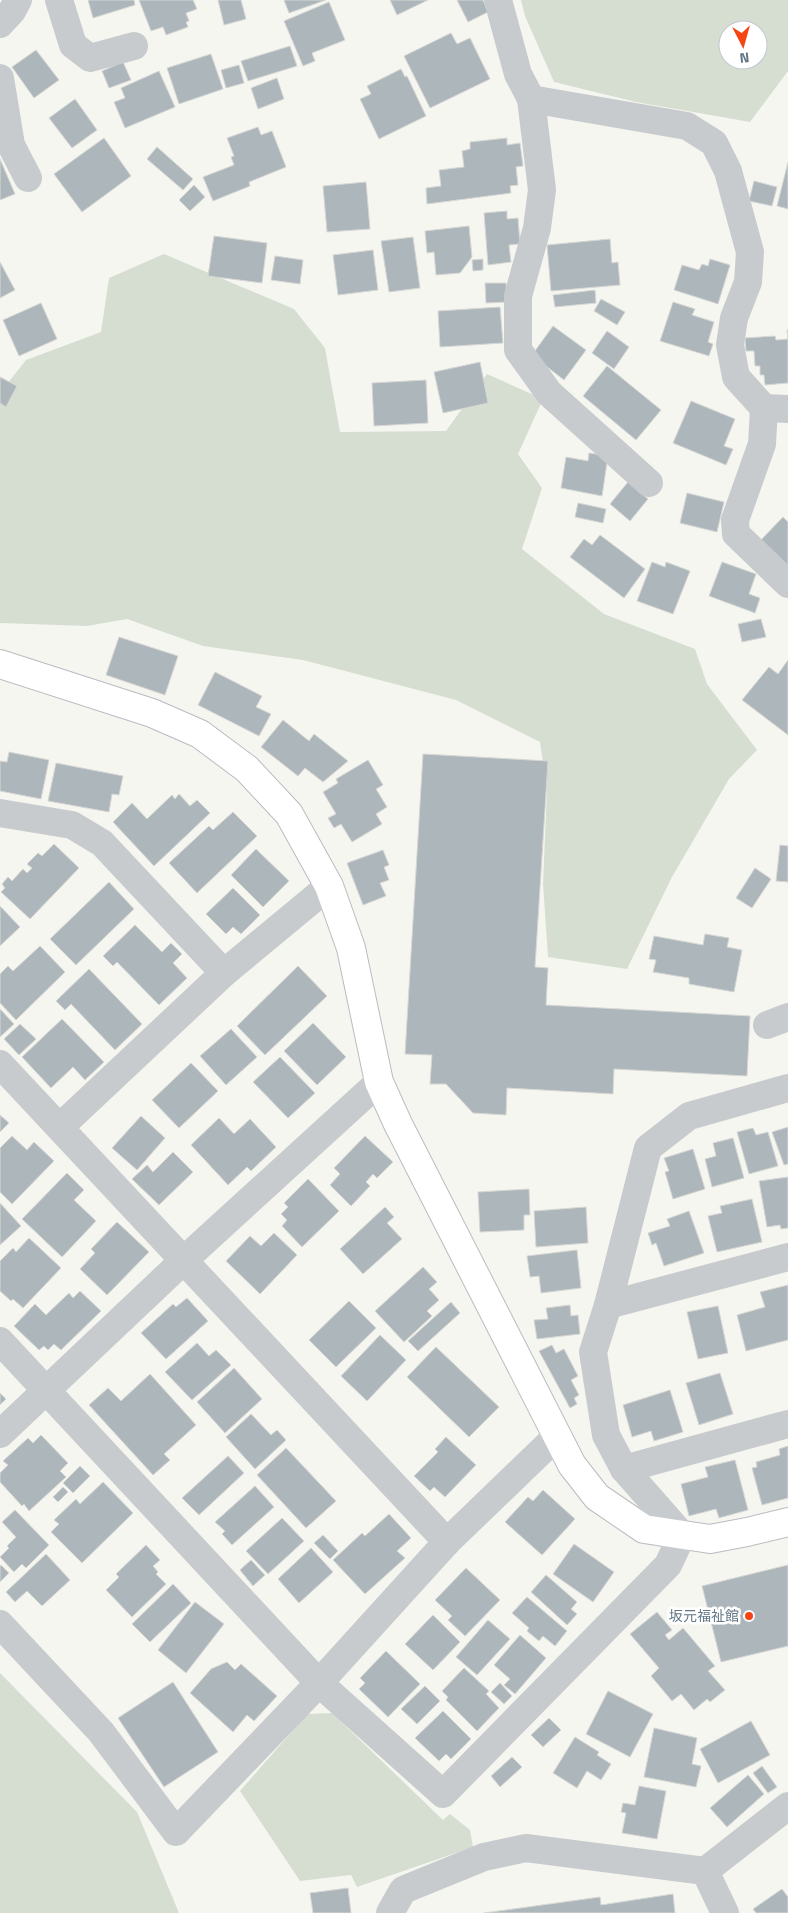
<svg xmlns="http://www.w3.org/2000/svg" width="788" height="1913" viewBox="0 0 788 1913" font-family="'Titillium Web','Noto Sans JP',sans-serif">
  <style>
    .green { fill: #d6ded2; fill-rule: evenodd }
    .building { fill: #acb6bb; stroke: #d7d7d4 }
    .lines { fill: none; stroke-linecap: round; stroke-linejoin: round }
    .secondary-casing { stroke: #b7bdc1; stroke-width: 30 }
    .street { stroke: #c8cbce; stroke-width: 28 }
    .secondary { stroke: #fff; stroke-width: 28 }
    .poi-dot { fill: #f54512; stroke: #fff; stroke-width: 2 }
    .labels { text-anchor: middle; stroke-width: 5; stroke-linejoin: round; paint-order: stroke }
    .poi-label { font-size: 14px; fill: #617686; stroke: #fff; text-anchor: end }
  </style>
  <rect width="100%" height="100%" fill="#f6f6f1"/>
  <g class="green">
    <path d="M521,0H788V71L750,122L636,102L554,82L525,16ZM728,30H758V60H728Z"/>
    <path d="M164,254L294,309L325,348L340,432L446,431L487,374L543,399L518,454L542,488L522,549L604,614L695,649L707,684L757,750L729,779L672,877L627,969L548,957L543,884L547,790L540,742L456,700L303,660L203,646L127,619L87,626L0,623V393L26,360L101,332L109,278Z"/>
    <path d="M0,1673L137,1812L179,1913H0Z"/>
    <path d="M332,1713L443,1820L450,1814L470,1830L473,1847L357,1887L351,1875L300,1881L240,1791L307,1714Z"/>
  </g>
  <g class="building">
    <path d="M88,0H134L135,5L93,18Z"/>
    <path d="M139,0H193L197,9L186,13L189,21L186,22L188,27L166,35L163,27L151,31Z"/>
    <path d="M218,0H241L246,19L224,25Z"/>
    <path d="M284,0H326L289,13Z"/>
    <path d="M390,0H428L397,15Z"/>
    <path d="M457,0H483L488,12L468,22Z"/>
    <path d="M329,2L345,40L312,53L315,61L303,66L284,21Z"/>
    <path d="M451,33L457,44L470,38L490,79L430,108L404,56Z"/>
    <path d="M290,46L297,66L248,81L241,61Z"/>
    <path d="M36,50L59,80L34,98L12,67Z"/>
    <path d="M211,54L223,89L179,104L167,68Z"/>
    <path d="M123,62L131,80L109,88L102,71Z"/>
    <path d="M239,65L244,83L226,88L221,70Z"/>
    <path d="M401,69L405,77L407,76L426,116L379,139L360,99L371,94L367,86Z"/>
    <path d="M159,71L175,107L125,128L114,102L125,98L121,88Z"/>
    <path d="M277,78L284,99L258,109L251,88Z"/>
    <path d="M75,99L97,130L72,148L49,118Z"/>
    <path d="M258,127L261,135L272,131L286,167L249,182L250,186L213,201L203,177L234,165L231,157L234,156L227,138Z"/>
    <path d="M104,138L131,176L82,212L54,174Z"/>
    <path d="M507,138V145L520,143L523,166L516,167L518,185L510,186L511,193L427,204L426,188L441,186L439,170L464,167L462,151L470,149V142Z"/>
    <path d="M157,147L193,179L183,190L147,159Z"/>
    <path d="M0,159L15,194L0,200Z"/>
    <path d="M788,162V209L777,206Z"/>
    <path d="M754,181L777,187L772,206L749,201Z"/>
    <path d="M366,182L370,229L327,232L323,186Z"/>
    <path d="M194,185L205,197L190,211L179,200Z"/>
    <path d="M507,211V219L518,218L520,244L509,245L511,262L488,265L484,213Z"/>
    <path d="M469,226L472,257L460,273L436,275L434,252L427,253L425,231Z"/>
    <path d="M214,236L267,243L262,283L208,276Z"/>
    <path d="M413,237L420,288L389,292L381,241Z"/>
    <path d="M610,239L612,263L618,262L620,285L551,291L547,245Z"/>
    <path d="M373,250L378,290L338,295L333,255Z"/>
    <path d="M275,256L303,260L300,284L271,280Z"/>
    <path d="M483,259V270L473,271L472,260Z"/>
    <path d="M710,259L730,265L718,304L674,290L682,265L699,270L702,264L708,266Z"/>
    <path d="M0,262L15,290L0,298Z"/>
    <path d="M485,283H506L507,302L486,303Z"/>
    <path d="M595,290L596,303L555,307L553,295Z"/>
    <path d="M601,299L625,312L617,325L594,311Z"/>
    <path d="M673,302L695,309L692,315L714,322L708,342L713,344L709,356L660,341Z"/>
    <path d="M41,303L57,339L19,356L3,320Z"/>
    <path d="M500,307L503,343L440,347L438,311Z"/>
    <path d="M553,326L586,350L564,380L532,355Z"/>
    <path d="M787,330H788V383L765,385L764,375H760V366H755L754,351H746L745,338L775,336L776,340L788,339Z"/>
    <path d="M607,331L629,347L614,369L592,353Z"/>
    <path d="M480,362L488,403L443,413L434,372Z"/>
    <path d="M607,366L661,410L636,440L583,396Z"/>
    <path d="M0,377L17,386L6,407L0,403Z"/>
    <path d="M426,380L428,423L374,426L372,383Z"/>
    <path d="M691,401L735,419L724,446L733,449L726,465L673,443Z"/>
    <path d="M589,453L608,456L602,496L561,488L566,457L588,461Z"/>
    <path d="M628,482L648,499L630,521L610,504Z"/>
    <path d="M687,493L724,502L717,532L680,523Z"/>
    <path d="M578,503L606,509L603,523L575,517Z"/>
    <path d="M783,517L788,522V570L758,543Z"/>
    <path d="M600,535L645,569L624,598L570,557L584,539L592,545Z"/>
    <path d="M652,562L665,567L666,562L690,571L673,614L637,601Z"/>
    <path d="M722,562L756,574L749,594L760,598L755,613L709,596Z"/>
    <path d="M761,619L766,637L742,642L738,624Z"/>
    <path d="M119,637L178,656L165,695L106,675Z"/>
    <path d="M788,660V735L742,700L769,667L778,674Z"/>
    <path d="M215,672L262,696L256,707L271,714L259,736L198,705Z"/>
    <path d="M283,720L309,741L314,734L348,761L323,782L305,768L298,776L261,747Z"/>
    <path d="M9,752L49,760L41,799L0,791V761L7,762Z"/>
    <path d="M423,754L548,761L535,967L548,968L546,1005L750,1016L747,1076L614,1069L613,1094L507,1088L506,1115L473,1113L446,1084H430L432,1055L405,1054Z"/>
    <path d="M368,760L383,785L376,789L387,807L376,814L382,824L352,842L341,824L334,828L328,818L336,814L323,792L338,783L336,779Z"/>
    <path d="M56,763L123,776L119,795L112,794L109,812L48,801Z"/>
    <path d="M179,794L190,806L197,800L210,813L154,866L113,822L132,803L147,819L172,795L175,799Z"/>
    <path d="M233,812L257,836L197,893L169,863L209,826L213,830Z"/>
    <path d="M54,844L79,868L30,919L1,892L5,888L2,884L8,877L12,881L23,869L27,873L32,868L27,864L38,853L42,856Z"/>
    <path d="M780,845L788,846V882L776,881Z"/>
    <path d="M256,849L289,881L263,907L231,875Z"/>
    <path d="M383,850L389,865L384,867L389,880L380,883L386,896L363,905L347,863Z"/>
    <path d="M755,868L771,879L752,908L736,898Z"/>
    <path d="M109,882L134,909L76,965L50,939Z"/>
    <path d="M233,888L260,915L241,934L233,927L226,934L206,914Z"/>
    <path d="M0,906L20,927L0,946Z"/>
    <path d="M135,925L162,952L171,943L182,954L173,963L187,978L159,1005L117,962L113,966L103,956Z"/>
    <path d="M705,934L729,938L727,947L742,950L734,992L689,984V978L653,972L656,960L649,959L654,936L703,945Z"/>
    <path d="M40,946L65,972L16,1020L0,1003V974L8,966L13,971Z"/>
    <path d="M298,966L327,996L265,1055L237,1026Z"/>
    <path d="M89,969L142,1024L115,1050L71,1004L65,1010L56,1001Z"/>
    <path d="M0,1009L14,1024L0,1037Z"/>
    <path d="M62,1019L104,1062L85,1080L73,1067L51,1088L22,1057Z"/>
    <path d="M313,1023L346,1057L317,1085L284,1051Z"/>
    <path d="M20,1024L36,1039L19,1055L4,1039Z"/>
    <path d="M231,1029L257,1057L226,1085L200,1056Z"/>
    <path d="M280,1057L315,1093L288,1118L253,1082Z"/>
    <path d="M191,1063L218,1091L179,1128L152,1100Z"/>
    <path d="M0,1115L9,1123L0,1132Z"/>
    <path d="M141,1116L165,1138L137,1170L112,1148Z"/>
    <path d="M219,1118L234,1134L250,1119L276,1147L251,1171L247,1167L228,1185L191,1145Z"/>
    <path d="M788,1127V1164L784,1165L772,1132Z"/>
    <path d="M753,1128L756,1135L768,1132L778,1166L749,1174L737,1132Z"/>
    <path d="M12,1136L27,1150L34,1142L54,1161L12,1204L0,1192V1148Z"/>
    <path d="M365,1136L393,1162L377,1178L373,1174L366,1182L370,1186L351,1206L330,1185L340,1174L334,1168Z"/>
    <path d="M733,1138L744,1178L712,1187L705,1159L716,1156L713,1143Z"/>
    <path d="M693,1149L705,1189L673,1199L665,1172L669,1171L664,1158Z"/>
    <path d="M173,1152L193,1172L159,1205L132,1179L147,1165L153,1172Z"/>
    <path d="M67,1173L84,1190L74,1200L96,1221L62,1257L22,1219Z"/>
    <path d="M788,1177V1228L781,1229L780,1225L767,1227L759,1181Z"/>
    <path d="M308,1179L339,1211L302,1247L282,1226L287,1220L281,1214L288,1207L284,1203Z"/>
    <path d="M529,1189L530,1215H524V1230L480,1232L478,1192Z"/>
    <path d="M752,1199L762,1242L717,1252L708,1216L722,1213L720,1206Z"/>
    <path d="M0,1203L21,1226L0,1245Z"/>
    <path d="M385,1207L394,1217L387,1223L402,1239L363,1274L340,1249Z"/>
    <path d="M586,1207L588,1243L536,1247L534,1211Z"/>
    <path d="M689,1211L704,1253L664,1266L656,1243L652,1245L648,1233L670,1226L667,1219Z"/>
    <path d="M117,1222L149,1252L107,1295L80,1269L95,1253L91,1249Z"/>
    <path d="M274,1233L297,1255L260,1294L226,1261L250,1236L261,1246Z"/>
    <path d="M29,1238L61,1268L23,1308L13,1299L11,1301L0,1291V1261L13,1248L16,1252Z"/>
    <path d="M577,1250L581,1288L541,1293L539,1276L530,1277L527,1256Z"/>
    <path d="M423,1267L437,1282L429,1289L439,1300L427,1311L432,1316L404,1342L375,1311Z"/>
    <path d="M788,1285V1340L746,1351L737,1315L765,1307L760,1292Z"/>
    <path d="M80,1291L101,1311L61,1350L54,1344L48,1350L44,1346L39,1350L14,1326L35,1304L46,1315L69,1293L73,1298Z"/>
    <path d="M187,1298L208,1321L166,1359L141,1333L173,1304L176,1307Z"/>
    <path d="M349,1301L376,1328L336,1367L309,1340Z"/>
    <path d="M451,1302L460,1313L418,1351L408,1341Z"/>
    <path d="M570,1305L571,1316L578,1315L580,1334L537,1339L534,1320L548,1319L546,1308Z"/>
    <path d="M718,1306L728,1353L698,1359L687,1312Z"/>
    <path d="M380,1335L406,1360L367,1401L341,1376Z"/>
    <path d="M197,1343L209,1356L216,1350L231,1365L192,1400L165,1372Z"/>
    <path d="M552,1345L556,1353L564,1349L578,1376L571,1380L579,1395L574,1398L577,1404L570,1408L539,1351Z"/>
    <path d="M436,1347L499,1407L469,1437L407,1377Z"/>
    <path d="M234,1368L262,1399L225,1433L197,1402Z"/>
    <path d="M720,1373L733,1414L699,1425L686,1383Z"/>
    <path d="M150,1374L196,1425L164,1454L170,1460L153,1475L89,1405L108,1388L121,1401Z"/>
    <path d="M670,1390L683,1432L654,1441L651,1431L632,1437L623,1405Z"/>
    <path d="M0,1393L6,1399L0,1405Z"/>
    <path d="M251,1414L271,1435L277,1430L286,1440L255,1469L226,1437Z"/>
    <path d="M41,1435L68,1463L60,1471L66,1477L29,1511L24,1504L22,1506L0,1482V1473L8,1465L3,1461L28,1438L33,1443Z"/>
    <path d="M446,1437L476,1465L445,1497L434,1487L430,1491L414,1476L438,1452L435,1449Z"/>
    <path d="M788,1446V1498L762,1505L752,1468L757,1467L756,1462L780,1455L779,1449Z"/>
    <path d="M286,1448L336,1501L306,1528L257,1475Z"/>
    <path d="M228,1456L244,1473L199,1515L182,1498Z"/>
    <path d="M735,1460L748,1510L719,1518L716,1509L689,1516L681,1484L708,1477L705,1467Z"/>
    <path d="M80,1466L90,1476L73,1493L63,1483Z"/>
    <path d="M103,1482L133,1513L82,1563L51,1532L59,1524L54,1520L76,1499L80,1504Z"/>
    <path d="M255,1486L274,1507L232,1545L222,1534L225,1531L215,1522Z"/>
    <path d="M63,1487L68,1492L58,1502L53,1497Z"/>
    <path d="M543,1490L575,1519L542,1555L505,1522L528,1497L533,1501Z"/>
    <path d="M15,1510L49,1545L26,1568L22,1564L14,1572L0,1557L9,1548L7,1546L16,1537L2,1522Z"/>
    <path d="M389,1514L411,1538L397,1551L405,1558L365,1594L333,1560L362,1533L365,1536Z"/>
    <path d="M282,1518L304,1541L268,1574L246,1551Z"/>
    <path d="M323,1535L338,1551L330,1559L314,1543Z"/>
    <path d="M574,1544L614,1572L593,1602L553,1574Z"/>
    <path d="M146,1545L160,1560L153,1566L158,1572L156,1574L166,1584L132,1617L106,1590L119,1577L116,1574Z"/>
    <path d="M311,1548L333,1572L299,1603L278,1579Z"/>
    <path d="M46,1554L70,1580L42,1606L27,1591L15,1602L6,1592Z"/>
    <path d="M251,1560L265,1575L253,1586L240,1570Z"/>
    <path d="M1,1565L9,1573L0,1582V1566Z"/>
    <path d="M788,1565V1646L721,1662L702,1586Z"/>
    <path d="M466,1568L500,1600L465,1636L448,1620L452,1616L435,1600Z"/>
    <path d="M546,1575L577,1602L571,1609L577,1614L567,1625L531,1592Z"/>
    <path d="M173,1584L191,1603L150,1642L132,1624Z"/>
    <path d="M527,1597L567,1631L555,1646L543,1636L539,1641L527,1631L529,1628L512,1613Z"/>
    <path d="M195,1602L224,1624L186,1673L158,1650Z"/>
    <path d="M657,1612L672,1630L665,1635L669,1640L683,1628L715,1666L708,1671L725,1690L710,1702L707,1699L694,1710L681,1694L672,1701L651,1676L659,1668L630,1634Z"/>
    <path d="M433,1615L460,1642L433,1670L405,1644Z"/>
    <path d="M488,1620L510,1639L477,1675L456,1657Z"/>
    <path d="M520,1635L546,1658L515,1694L504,1685L510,1679L494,1665Z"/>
    <path d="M386,1651L420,1684L388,1717L359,1689L365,1683L360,1678Z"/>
    <path d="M227,1662L235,1670L241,1664L277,1696L254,1721L247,1715L233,1732L190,1693L211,1669Z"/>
    <path d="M464,1668L489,1691L486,1694L499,1708L477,1731L446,1700L448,1697L442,1691Z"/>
    <path d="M173,1682L218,1752L164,1787L118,1718Z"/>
    <path d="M500,1683L512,1696L504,1704L491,1692Z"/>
    <path d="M425,1686L440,1701L417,1724L401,1709Z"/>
    <path d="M608,1691L653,1714L630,1757L586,1734Z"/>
    <path d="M443,1711L471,1739L451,1759L446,1754L439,1761L415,1738Z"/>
    <path d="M549,1718L561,1730L543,1747L531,1735Z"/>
    <path d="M751,1721L770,1755L718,1783L700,1749Z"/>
    <path d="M654,1728L697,1738L692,1764L701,1766L696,1787L644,1777Z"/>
    <path d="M575,1737L599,1752L597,1755L611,1764L601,1780L587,1771L577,1788L553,1773Z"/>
    <path d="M512,1757L522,1767L500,1787L491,1776Z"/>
    <path d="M762,1766L777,1787L768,1793L753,1773Z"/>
    <path d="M748,1775L764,1794L727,1827L710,1808Z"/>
    <path d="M639,1786L666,1791L657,1839L622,1833L626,1813L621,1812L623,1803L635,1805Z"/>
    <path d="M348,1888L351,1913H313L310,1893Z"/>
    <path d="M782,1889L788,1897V1913H756L753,1909Z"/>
    <path d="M673,1894L675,1913H484L600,1897L601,1905Z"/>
  </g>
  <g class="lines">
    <g class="secondary-casing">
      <path id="secondary" d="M0,664L152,713L200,734L247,769L289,814L329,886L351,948L379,1082L398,1124L572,1465L597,1497L644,1529L710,1539L747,1532L788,1522"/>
    </g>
    <g class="street">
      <path d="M59,0L73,45L90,58L134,46"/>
      <path d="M498,0L518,74L531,99L542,190L537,228L518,296V350L549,393L649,483"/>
      <path d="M0,24L12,11L18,0"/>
      <path d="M0,78L11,145L28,178"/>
      <path d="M531,99L687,126L714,143L728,171L750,252L748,282L734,318L730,345L736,377L764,408L762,444L735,520L736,534L788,584"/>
      <path d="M764,408L788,409"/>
      <path d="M0,813L72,825L102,843L224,973"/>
      <path d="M767,1025L788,1017"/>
      <path d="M0,1064L447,1542"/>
      <path d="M60,1127L224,973L329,886"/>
      <path d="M608,1305L788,1257"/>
      <path d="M0,1341L319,1683L443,1794L668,1565L682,1535L624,1469L606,1435L593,1352L608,1305L648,1148L689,1116L788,1088"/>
      <path d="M0,1434L184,1260L379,1082"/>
      <path d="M624,1469L788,1424"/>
      <path d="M0,1624L101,1732L176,1832L319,1683L447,1542L557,1436"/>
      <path d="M705,1871L788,1806"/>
      <path d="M390,1913L403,1890L484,1857L526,1848L705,1871L725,1913"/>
    </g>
    <use href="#secondary" class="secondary"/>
  </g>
  <circle class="poi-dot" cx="749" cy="1616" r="5"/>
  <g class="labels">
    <g class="poi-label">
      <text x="739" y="1621">坂元福祉館</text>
    </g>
  </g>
  <g transform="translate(743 45) rotate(174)"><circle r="24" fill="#ffffff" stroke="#c0c8cf"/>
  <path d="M0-4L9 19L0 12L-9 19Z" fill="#f54512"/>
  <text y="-8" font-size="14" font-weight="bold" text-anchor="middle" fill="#617686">N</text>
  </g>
</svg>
